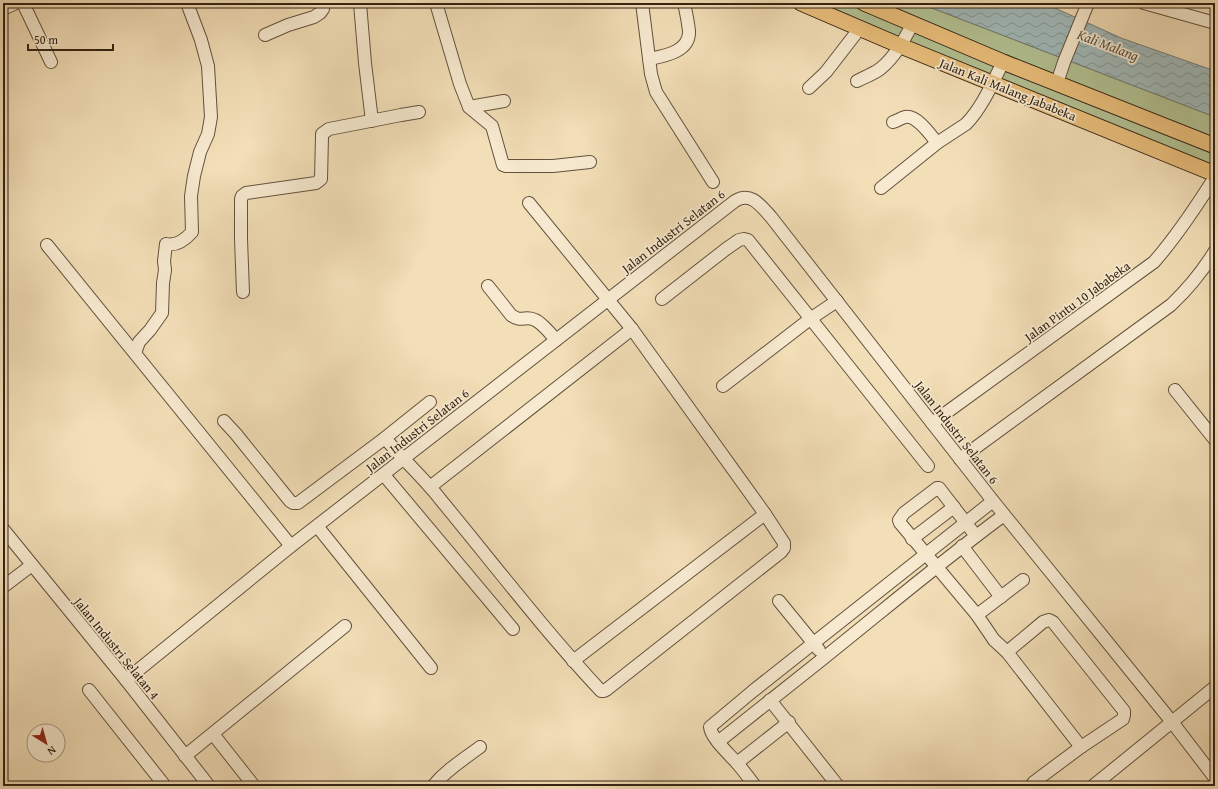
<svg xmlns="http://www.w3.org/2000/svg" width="1218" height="789" viewBox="0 0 1218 789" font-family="'Gentium Book Plus',serif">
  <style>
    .green { fill: #b3c294; stroke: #747254 }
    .water { fill: url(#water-waves); stroke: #757d77 }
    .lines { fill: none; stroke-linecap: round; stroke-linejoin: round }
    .minor-casing { stroke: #64523c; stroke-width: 14 }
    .major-casing { stroke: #342313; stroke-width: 17 }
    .minor { stroke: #f7ead0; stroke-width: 12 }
    .major { stroke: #e9bf7c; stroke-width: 15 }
    .labels { text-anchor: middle; stroke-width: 3.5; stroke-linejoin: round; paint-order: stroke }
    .street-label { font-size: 13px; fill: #342313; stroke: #f7ead0 }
    .water-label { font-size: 14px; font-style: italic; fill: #545045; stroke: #f7ead0 }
  </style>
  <defs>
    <pattern id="water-waves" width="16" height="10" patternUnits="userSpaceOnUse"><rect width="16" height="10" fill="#a0b9b9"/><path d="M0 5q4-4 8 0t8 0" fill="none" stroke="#839695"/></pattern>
  </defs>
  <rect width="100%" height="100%" fill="#f2deb7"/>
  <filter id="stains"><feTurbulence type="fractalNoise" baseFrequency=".005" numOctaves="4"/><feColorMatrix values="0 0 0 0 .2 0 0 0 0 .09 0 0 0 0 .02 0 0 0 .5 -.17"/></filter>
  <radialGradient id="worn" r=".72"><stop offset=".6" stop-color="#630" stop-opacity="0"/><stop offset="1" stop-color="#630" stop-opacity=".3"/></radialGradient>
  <path class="green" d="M801,3H919L1215,117V174Z"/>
  <path class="water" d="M919,3H1044L1121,38L1215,71V117Z"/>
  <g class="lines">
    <g class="minor-casing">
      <g id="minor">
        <path d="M23,3L51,62"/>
        <path d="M360,3L365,63L372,121"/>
        <path d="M436,3L460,84L469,107L492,126L503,165L506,166H553L590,162"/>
        <path d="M642,3L651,74L656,92L713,182"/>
        <path d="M1144,3L1215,23"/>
        <path d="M3,9L16,3"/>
        <path d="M265,35L288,25L314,17L320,13L323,9V3"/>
        <path d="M649,59C664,56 690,52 689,31C688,22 686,12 684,3"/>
        <path d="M857,81C865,77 873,74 880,69C895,57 904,40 913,23"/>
        <path d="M1057,83L1064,62L1088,3"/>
        <path d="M809,88L826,72L860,28"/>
        <path d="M469,107L504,101"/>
        <path d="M893,122C897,121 901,118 905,117C917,115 930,134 937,143"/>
        <path d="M881,188L937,143L966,124C982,108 993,82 1003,62"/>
        <path d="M47,245L291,546"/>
        <path d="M488,286L511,315C521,323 526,315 535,320C542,323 551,334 556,340"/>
        <path d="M243,292L241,239V199L242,196L246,193L316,183L321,179L322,137V134L329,129L401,115L419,112"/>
        <path d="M662,299L726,249L739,240L744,239L748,240L928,466"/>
        <path d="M135,353L139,342L150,330L162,313L163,283L165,270L164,261L166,244C176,246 185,240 192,232L191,196L194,176L200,152L208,134L211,117L208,66L201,40L187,3"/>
        <path d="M723,386L810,319L837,301"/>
        <path d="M1175,390L1215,440"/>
        <path d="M224,421L236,434L290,501L293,503H298L385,438L430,402"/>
        <path d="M932,423L1154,262C1177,236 1196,207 1215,177"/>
        <path d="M385,438C402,459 423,477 440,499C493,563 544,630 601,691H604L606,690L781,552L784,548V543L765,514L632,329L529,203"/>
        <path d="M960,459L1171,305C1189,288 1202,272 1215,251"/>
        <path d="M384,475L513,629"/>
        <path d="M430,487L632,329"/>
        <path d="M317,526L431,668"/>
        <path d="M3,529L126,680L209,786"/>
        <path d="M976,536L939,488H937L904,513L899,520L900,523L977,615L994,640L1007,652L1081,747"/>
        <path d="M912,539L954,507"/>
        <path d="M962,546L1001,597"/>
        <path d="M3,587L32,565"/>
        <path d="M779,601L819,650"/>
        <path d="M977,615L1023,580"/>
        <path d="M1007,652L1043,622L1049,620L1053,622L1124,711V715L1123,719L1081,747L1034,782L1031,786"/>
        <path d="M573,661L765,514"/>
        <path d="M126,680L291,546L735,201C751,191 761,206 771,217L993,501L1172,722L1215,778"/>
        <path d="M89,690L165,786"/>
        <path d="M770,700L838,786"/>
        <path d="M213,734L254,786"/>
        <path d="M718,742C754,713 790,685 825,657C885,609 943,560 1004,515"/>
        <path d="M185,756L345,626"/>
        <path d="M737,763L789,722"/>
        <path d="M433,786C446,770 464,759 480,747"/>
        <path d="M755,786C749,778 743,770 737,763C730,755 711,738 710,727L753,691L993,501"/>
        <path d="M1093,786L1215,687"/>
      </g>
    </g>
    <g class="major-casing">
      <g id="major">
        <path d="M801,3L901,46L1215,174"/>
        <path d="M864,3L1003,62L1215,146"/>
      </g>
    </g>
    <use href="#minor" class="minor"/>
    <use href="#major" class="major"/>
  </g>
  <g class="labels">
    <g class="street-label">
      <text transform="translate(1008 89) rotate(22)" y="5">Jalan Kali Malang Jababeka</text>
      <text transform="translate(673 231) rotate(-38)" y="5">Jalan Industri Selatan 6</text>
      <text transform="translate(1077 301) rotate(-36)" y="5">Jalan Pintu 10 Jababeka</text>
      <text transform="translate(417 430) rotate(-38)" y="5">Jalan Industri Selatan 6</text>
      <text transform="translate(957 432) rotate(52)" y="5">Jalan Industri Selatan 6</text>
      <text transform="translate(117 648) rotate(51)" y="5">Jalan Industri Selatan 4</text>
    </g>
    <g class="water-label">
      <text transform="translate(1108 45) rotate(21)" y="5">Kali Malang</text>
    </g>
  </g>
  <rect width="1218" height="789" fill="none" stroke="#f2deb7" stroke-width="16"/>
  <rect x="4" y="4" width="1210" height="781" fill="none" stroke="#342313" stroke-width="2"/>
  <rect x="8" y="8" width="1202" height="773" fill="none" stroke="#342313"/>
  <g transform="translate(46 743) rotate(143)"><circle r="19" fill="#f7ead0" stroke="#a99a84"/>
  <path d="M0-3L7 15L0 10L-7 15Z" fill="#8f2418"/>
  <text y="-6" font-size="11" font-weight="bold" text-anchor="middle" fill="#342313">N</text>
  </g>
  <path d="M28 44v6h85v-6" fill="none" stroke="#342313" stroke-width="2"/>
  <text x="34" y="44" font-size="12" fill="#342313" stroke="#f7ead0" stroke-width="3" paint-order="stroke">50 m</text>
  <rect width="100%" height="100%" filter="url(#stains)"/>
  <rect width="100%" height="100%" fill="url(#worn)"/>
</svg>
